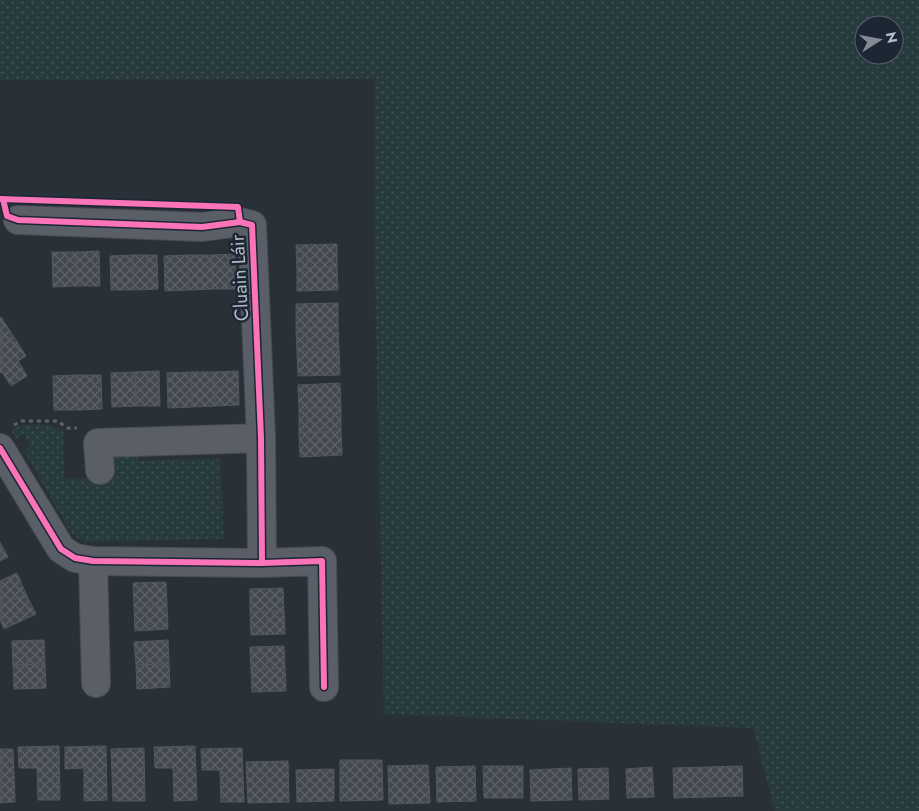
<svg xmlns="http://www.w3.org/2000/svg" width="919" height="811" viewBox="0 0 919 811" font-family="Jost,sans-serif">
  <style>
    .grass { fill: url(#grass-dots); fill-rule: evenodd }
    .building { fill: url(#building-cross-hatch); stroke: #52575f }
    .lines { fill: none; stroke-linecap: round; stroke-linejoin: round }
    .street-casing { stroke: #484c53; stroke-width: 30 }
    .path { stroke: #5d636a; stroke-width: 3; stroke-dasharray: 4 4; stroke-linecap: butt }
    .street { stroke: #5a5e66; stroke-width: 28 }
    .cycleway-casing { stroke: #1d2633; stroke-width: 9 }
    .cycleway { stroke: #fb73b8; stroke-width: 6 }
    .labels { text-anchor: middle; stroke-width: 5; stroke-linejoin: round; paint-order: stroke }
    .street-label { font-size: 19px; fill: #b4bcc9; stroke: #1d2633 }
  </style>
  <defs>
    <pattern id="grass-dots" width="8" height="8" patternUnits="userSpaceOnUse" patternTransform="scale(1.25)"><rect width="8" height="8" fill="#273a3e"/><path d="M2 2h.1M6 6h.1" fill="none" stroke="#445559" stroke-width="1.8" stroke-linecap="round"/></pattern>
    <pattern id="building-cross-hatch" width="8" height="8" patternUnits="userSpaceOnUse" patternTransform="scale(1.25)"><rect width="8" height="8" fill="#444950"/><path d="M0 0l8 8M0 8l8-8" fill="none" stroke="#5d6168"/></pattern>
  </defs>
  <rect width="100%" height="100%" fill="#2a3038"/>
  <g class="grass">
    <path d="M0,0H919V811H775L753,728L384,714L374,221L375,79L0,80ZM864,25H894V55H864Z"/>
    <path d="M35,424L49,425L63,431L64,479L95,478L107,467L117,452L137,450L138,461L220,458L224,539L86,542L77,538L70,531L24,451L31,446L24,434L16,439L11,430L20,426Z"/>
  </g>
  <g class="building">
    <path d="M337,244V267L297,268L296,245Z"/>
    <path d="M99,251L100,286H76V252Z"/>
    <path d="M52,252H76V286L53,287Z"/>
    <path d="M235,254L236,289H213L211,255Z"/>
    <path d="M133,255L134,290H111L110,256Z"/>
    <path d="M133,255H157L158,289L134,290Z"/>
    <path d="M188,255H211L213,289L189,290Z"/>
    <path d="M188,255L189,290L165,291L164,256Z"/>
    <path d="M337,267L338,290L297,291V268Z"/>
    <path d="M338,303V327L296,328V304Z"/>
    <path d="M1,317L14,337L0,346V318Z"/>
    <path d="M338,327L339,351L297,352L296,328Z"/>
    <path d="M14,337L26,356L18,361L27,376L11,386L2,372L0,373V346Z"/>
    <path d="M339,351L340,375L298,376L297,352Z"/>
    <path d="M159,371L160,406H136L135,372Z"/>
    <path d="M238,371L239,405L215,406L214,372Z"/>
    <path d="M135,372L136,406L112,407L111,373Z"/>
    <path d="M191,372H214L215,406L192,407Z"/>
    <path d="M191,372L192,407L168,408L167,373Z"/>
    <path d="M77,375L78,410H54L53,376Z"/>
    <path d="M77,375H101L102,409L78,410Z"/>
    <path d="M340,383L341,407L299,409L298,385Z"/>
    <path d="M341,407V431L299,433V409Z"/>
    <path d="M341,431L342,455L300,457L299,433Z"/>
    <path d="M0,542L8,557L0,561Z"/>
    <path d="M17,573L26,594L0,606V581Z"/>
    <path d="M166,582L167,606L134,607L133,583Z"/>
    <path d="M283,588L284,611L250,612V589Z"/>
    <path d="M26,594L36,614L4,629L0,619V606Z"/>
    <path d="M167,606L168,629L135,631L134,607Z"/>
    <path d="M284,611L285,634L251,635L250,612Z"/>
    <path d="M44,640L45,664L13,665L12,641Z"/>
    <path d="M168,640L169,664L136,665L134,642Z"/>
    <path d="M284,646L285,668L251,670L250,647Z"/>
    <path d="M45,664L46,688L14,689L13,665Z"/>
    <path d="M169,664L170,687L137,689L136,665Z"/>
    <path d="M285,668L286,691L252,692L251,670Z"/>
    <path d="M59,746L60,800H38L37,768H19L18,747Z"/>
    <path d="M106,746L107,800L84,801V768L65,769V747Z"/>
    <path d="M195,746L197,800L174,801L173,768H155L154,747Z"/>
    <path d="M144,748L145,801H113L111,749Z"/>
    <path d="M242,748L244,802H221L220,770H202L201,749Z"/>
    <path d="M0,749H13L15,802L0,803Z"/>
    <path d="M340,760H382L383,800L340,801Z"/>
    <path d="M288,761L289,802L248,803L246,762Z"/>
    <path d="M428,765L430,803L389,804L388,766Z"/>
    <path d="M475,766L476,801L437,802L436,767Z"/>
    <path d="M483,766H523V798H484Z"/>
    <path d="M742,766L743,796L709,797L708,767Z"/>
    <path d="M652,767L654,797L627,798L626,769Z"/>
    <path d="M708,767L709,797L674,798L673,768Z"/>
    <path d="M571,768L572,800L531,801L530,770Z"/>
    <path d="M608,768L609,799L579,800L578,769Z"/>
    <path d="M334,769V801L297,802L296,770Z"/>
  </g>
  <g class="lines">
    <g class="street-casing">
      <g id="street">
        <path d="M18,220L202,227L240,222L252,225L261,438L262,563"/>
        <path d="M0,448L61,549L75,558L93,561L262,563L322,561L324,687"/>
        <path d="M100,470L98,443L261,438"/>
        <path d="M93,561L96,683"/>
      </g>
    </g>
    <path class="path" d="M14,425L21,421H58L67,428H77"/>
    <use href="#street" class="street"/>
    <g class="cycleway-casing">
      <g id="cycleway">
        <path d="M0,199L238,207L240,222"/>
        <path d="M3,199L7,216L18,220L202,227L240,222L252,225L261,438L262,563"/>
        <path d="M0,448L61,549L75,558L93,561L262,563L322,561L324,687"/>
      </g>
    </g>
    <use href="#cycleway" class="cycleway"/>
  </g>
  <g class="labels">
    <g class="street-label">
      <text transform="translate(239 278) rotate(-93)" y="7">Cluain Láir</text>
    </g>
  </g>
  <g transform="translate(879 40) rotate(79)"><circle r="24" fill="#1d2633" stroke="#59626f"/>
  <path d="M0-4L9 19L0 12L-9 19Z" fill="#848b96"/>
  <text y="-8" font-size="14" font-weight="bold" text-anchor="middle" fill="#b4bcc9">N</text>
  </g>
</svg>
